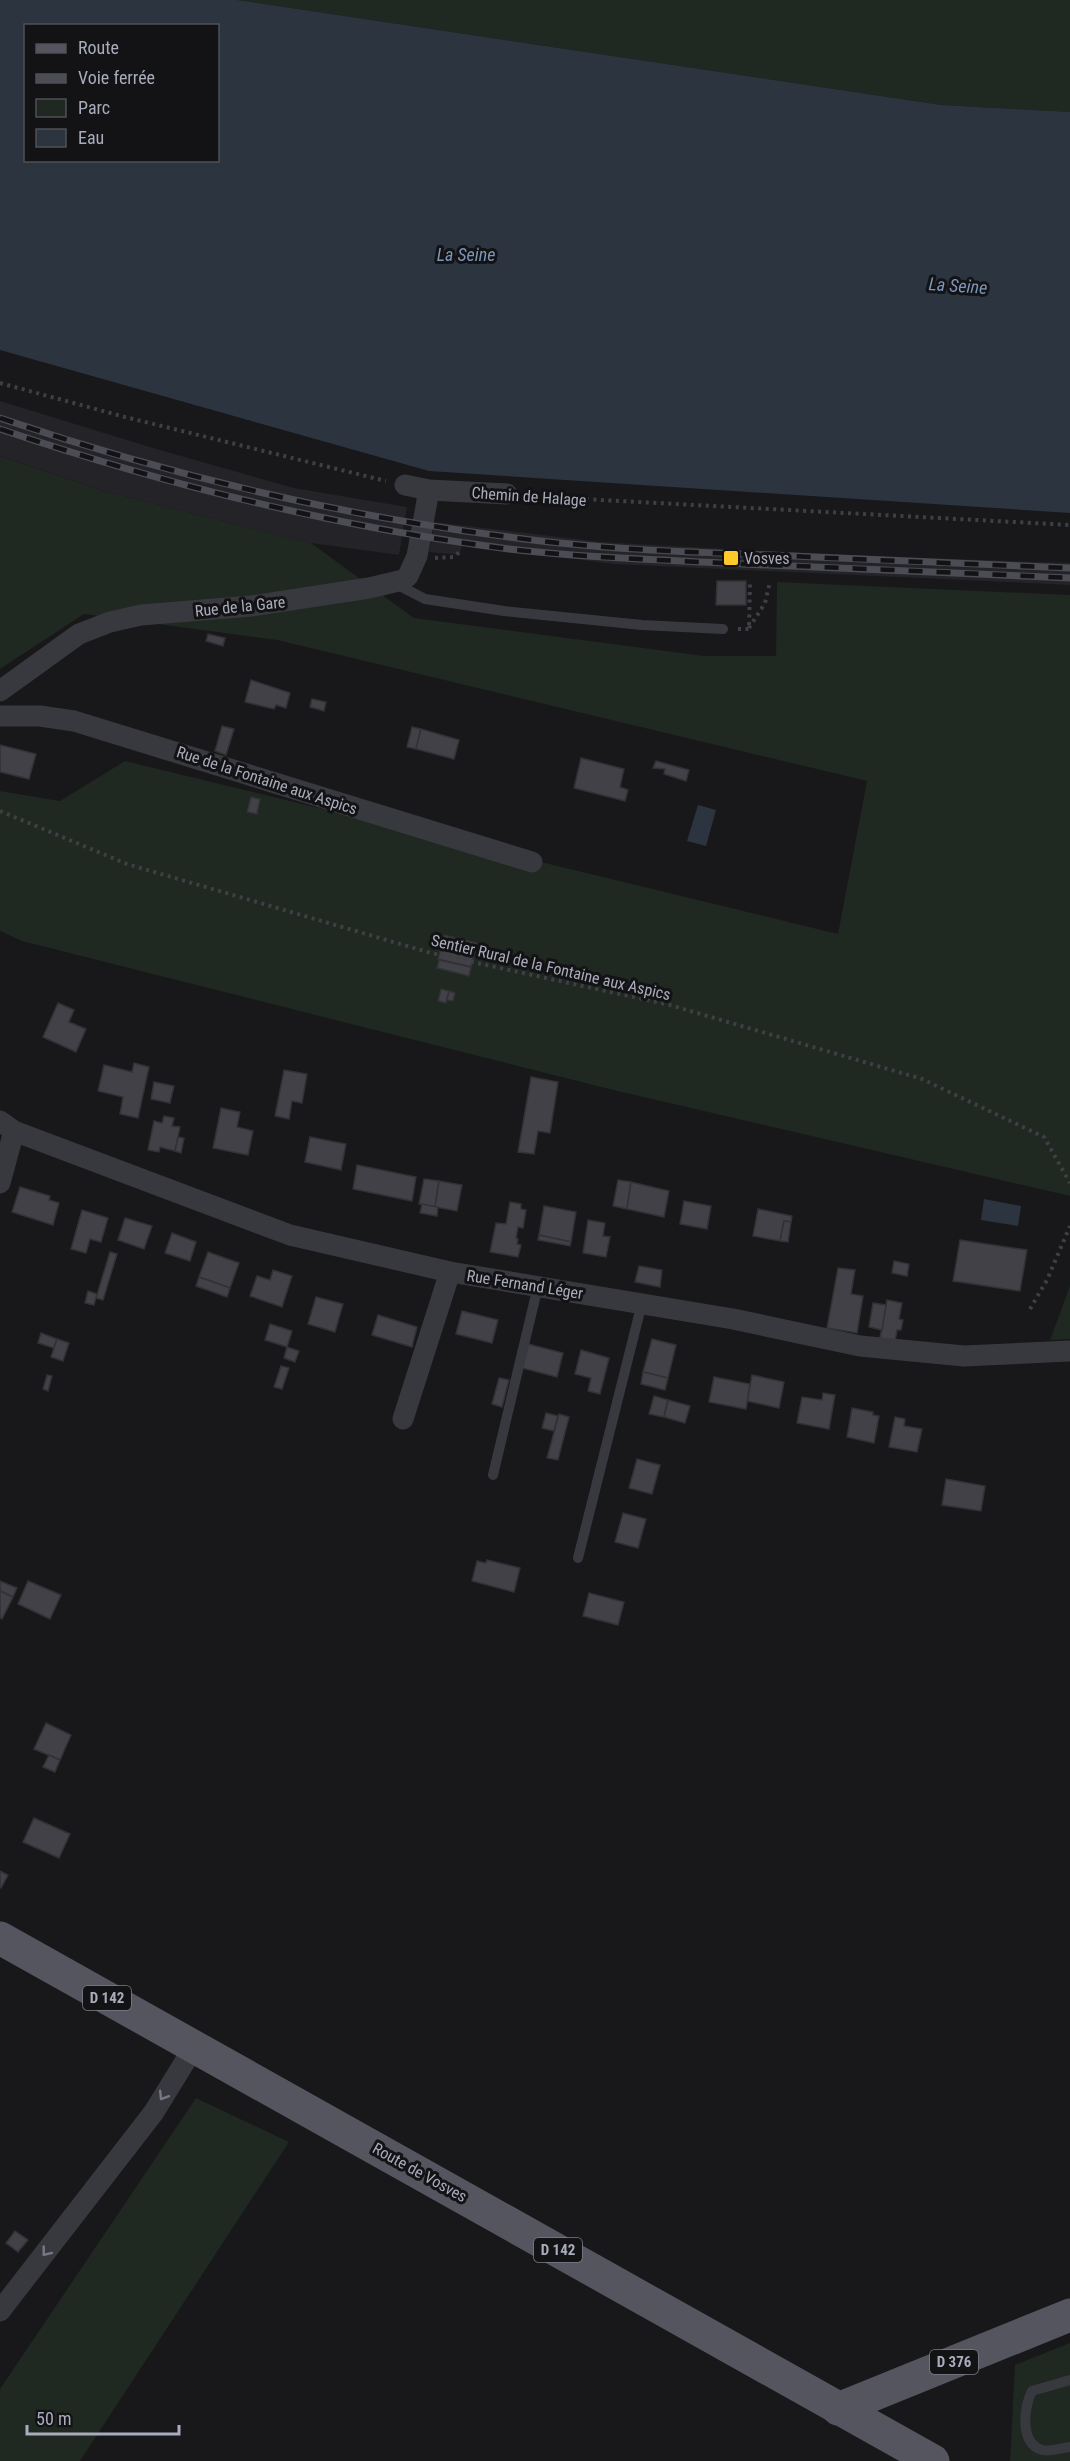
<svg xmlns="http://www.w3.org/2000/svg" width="1070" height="2461" viewBox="0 0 1070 2461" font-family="'Roboto Condensed',sans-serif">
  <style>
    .built { fill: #242327 }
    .green { fill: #1f2821 }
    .water { fill: #2c353f; fill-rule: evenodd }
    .building { fill: #424147; stroke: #323136; stroke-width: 1.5 }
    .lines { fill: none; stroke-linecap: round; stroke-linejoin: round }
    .path { stroke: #3e4046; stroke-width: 4; stroke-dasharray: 3 4.5; stroke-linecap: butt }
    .service { stroke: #38393f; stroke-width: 10 }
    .minor { stroke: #38393f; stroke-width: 21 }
    .primary { stroke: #54555f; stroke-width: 33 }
    .rail-casing { stroke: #4b4c54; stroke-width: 7 }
    .rail { stroke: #131215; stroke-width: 4.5; stroke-dasharray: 14; stroke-linecap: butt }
    .oneway { stroke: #767883 }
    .poi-dot { fill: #ffc92a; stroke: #131215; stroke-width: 2 }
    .labels { text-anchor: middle; stroke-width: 6; stroke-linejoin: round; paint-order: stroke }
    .shield { fill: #131215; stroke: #7b7e89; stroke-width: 1.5 }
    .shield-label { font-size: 15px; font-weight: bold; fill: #a8acbb }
    .street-label { font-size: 16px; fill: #a8acbb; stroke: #131215 }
    .poi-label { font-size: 16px; fill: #a8acbb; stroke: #131215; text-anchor: start }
    .water-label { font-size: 18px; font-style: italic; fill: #7c97b9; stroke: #131215 }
  </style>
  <rect width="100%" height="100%" fill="#18171a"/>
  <g class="built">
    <path d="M0,401L153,448L294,488L407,507L399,555L311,543L104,491L0,456Z"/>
    <path d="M434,522L601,542L839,555L1070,563V585L613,564L462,544L460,555L429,552Z"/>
  </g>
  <g class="green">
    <path d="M237,0H1070V112L941,105Z"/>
    <path d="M0,456L104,491L311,543L414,618L704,656H776L777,582L1070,595V1196L609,1089L22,941L0,931V791L60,801L125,761L838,934L867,781L277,640L84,614L0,669Z"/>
    <path d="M1070,1286V1339L1050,1340Z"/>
    <path d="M196,2098L289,2142L80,2461H0V2389Z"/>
    <path d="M1070,2343V2461H1010L1015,2365Z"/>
  </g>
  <g class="water">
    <path d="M0,0H237L941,105L1070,112V513L429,471L0,350ZM26,26H218V160H26Z"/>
    <path d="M698,805L716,810L706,846L687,841Z"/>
    <path d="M984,1199L1021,1206L1018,1226L981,1220Z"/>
  </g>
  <g class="building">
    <path d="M717,581H746V605H716Z"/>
    <path d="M208,634L225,638L223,646L206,641Z"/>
    <path d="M251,680L290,693L286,708L276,705L274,709L245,702Z"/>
    <path d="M312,699L326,702L324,711L310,707Z"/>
    <path d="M222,726L234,729L226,755L215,751Z"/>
    <path d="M412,727L421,729L416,749L407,747Z"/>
    <path d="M421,729L459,740L454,759L416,749Z"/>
    <path d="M0,745L36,754L29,779L0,772Z"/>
    <path d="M581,758L624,769L620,787L628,790L625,801L574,788Z"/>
    <path d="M656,761L689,770L686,781L664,774L665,769L653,768Z"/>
    <path d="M251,797L260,799L257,814L247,812Z"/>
    <path d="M444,935L477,943L471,967L438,959Z"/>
    <path d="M439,960L471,967L469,976L437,968Z"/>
    <path d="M441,989L449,991L446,1003L438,1001Z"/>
    <path d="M449,991L455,993L453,1001L447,1000Z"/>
    <path d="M58,1003L74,1010L69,1022L86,1029L76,1052L43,1037Z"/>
    <path d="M134,1063L149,1067L138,1118L120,1114L123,1097L98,1091L104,1065L132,1072Z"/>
    <path d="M284,1070L307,1074L302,1103L292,1101L289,1119L275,1116Z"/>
    <path d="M531,1077L558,1082L550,1133L538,1131L534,1154L518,1152Z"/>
    <path d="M154,1082L174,1086L170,1103L151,1099Z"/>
    <path d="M221,1108L240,1112L237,1127L253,1131L248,1155L213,1148Z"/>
    <path d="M164,1116L174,1118L172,1126L180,1127L175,1151L160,1147L159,1152L148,1150L154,1121L162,1123Z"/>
    <path d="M178,1137L184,1138L181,1153L175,1151Z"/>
    <path d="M310,1137L346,1144L341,1170L305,1162Z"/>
    <path d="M357,1165L416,1177L412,1201L353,1189Z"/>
    <path d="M424,1179L439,1181L435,1207L419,1204Z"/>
    <path d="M618,1180L631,1182L627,1209L613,1206Z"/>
    <path d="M439,1181L462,1185L457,1211L435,1207Z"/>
    <path d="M631,1182L669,1191L664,1217L627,1209Z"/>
    <path d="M20,1187L50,1196L49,1200L59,1203L53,1225L12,1212Z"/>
    <path d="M684,1201L711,1206L707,1229L680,1224Z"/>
    <path d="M510,1202L521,1204V1209L526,1210L523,1228L518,1227L516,1238L518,1239L517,1244L521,1245L518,1257L490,1252L496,1223L506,1224Z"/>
    <path d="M422,1204L438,1207L437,1216L420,1213Z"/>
    <path d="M544,1206L576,1212L571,1242L539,1235Z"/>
    <path d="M758,1209L792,1216L791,1222L784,1221L780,1241L753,1236Z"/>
    <path d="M82,1210L108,1218L101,1242L90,1239L86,1253L71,1249Z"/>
    <path d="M125,1218L152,1226L144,1249L118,1240Z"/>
    <path d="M588,1220L605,1223L603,1236L610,1237L606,1257L583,1253Z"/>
    <path d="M784,1221L791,1222L788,1242L780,1241Z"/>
    <path d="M172,1233L196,1242L190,1261L165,1253Z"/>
    <path d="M539,1235L571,1242L570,1246L538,1240Z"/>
    <path d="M960,1240L1027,1250L1020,1291L953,1281Z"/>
    <path d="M110,1252L117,1254L103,1300L96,1298Z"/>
    <path d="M208,1252L239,1263L230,1288L199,1277Z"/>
    <path d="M894,1261L909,1264L907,1276L892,1273Z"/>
    <path d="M639,1266L662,1270L660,1287L635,1282Z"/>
    <path d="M838,1268L855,1270L851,1294L863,1296L857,1333L827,1328Z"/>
    <path d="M273,1270L292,1276L282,1307L250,1296L257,1276L270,1280Z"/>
    <path d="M199,1277L230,1288L227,1297L196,1286Z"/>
    <path d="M88,1291L97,1294L94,1305L85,1303Z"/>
    <path d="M316,1297L343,1304L335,1332L308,1324Z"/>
    <path d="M887,1300L902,1303L899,1319L903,1320L901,1330H897L895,1341L880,1338Z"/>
    <path d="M873,1303L886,1305L882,1330L869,1327Z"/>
    <path d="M462,1311L498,1320L492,1343L456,1334Z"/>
    <path d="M378,1315L417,1327L412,1347L372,1335Z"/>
    <path d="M270,1324L292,1331L287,1347L265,1340Z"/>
    <path d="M41,1333L57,1339L54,1348L38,1343Z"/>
    <path d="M57,1339L69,1343L63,1361L51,1357Z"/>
    <path d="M652,1339L676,1345L668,1378L643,1372Z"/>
    <path d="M528,1344L563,1353L557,1377L522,1368Z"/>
    <path d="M287,1347L299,1351L295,1362L284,1358Z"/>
    <path d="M581,1350L609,1358L600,1394L588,1391L591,1378L575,1374Z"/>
    <path d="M281,1366L289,1368L282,1389L274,1387Z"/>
    <path d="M643,1372L668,1378L665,1390L641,1384Z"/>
    <path d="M47,1375L52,1376L48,1391L43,1389Z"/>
    <path d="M752,1375L784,1382L779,1408L747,1401Z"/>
    <path d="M714,1377L750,1384L746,1409L709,1402Z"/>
    <path d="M499,1378L509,1380L502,1407L492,1404Z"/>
    <path d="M823,1393L835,1395L829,1429L797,1423L802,1397L822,1400Z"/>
    <path d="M654,1396L668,1400L664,1417L649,1414Z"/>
    <path d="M668,1400L690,1406L685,1423L664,1417Z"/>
    <path d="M852,1408L873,1412V1415L879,1416L874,1443L847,1437Z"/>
    <path d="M546,1413L558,1416L554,1431L542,1428Z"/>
    <path d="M559,1414L569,1417L558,1460L547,1458Z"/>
    <path d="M895,1417L905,1419L904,1426L922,1429L917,1452L889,1447Z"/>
    <path d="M637,1459L660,1465L652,1494L629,1488Z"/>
    <path d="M946,1479L985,1486L981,1511L942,1505Z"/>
    <path d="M623,1513L646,1519L638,1548L615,1542Z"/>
    <path d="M487,1560L520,1568L514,1592L472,1581L477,1561L486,1563Z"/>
    <path d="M0,1581L17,1588L13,1597L0,1591Z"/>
    <path d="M28,1581L61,1595L50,1619L18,1604Z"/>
    <path d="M0,1591L13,1597L2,1619L0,1618Z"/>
    <path d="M589,1593L624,1602L618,1625L583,1616Z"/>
    <path d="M46,1723L71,1735L60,1760L34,1749Z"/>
    <path d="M49,1755L60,1760L55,1772L43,1767Z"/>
    <path d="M34,1818L70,1834L59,1858L23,1842Z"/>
    <path d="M0,1871L8,1875L1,1888L0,1887Z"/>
    <path d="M15,2231L28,2240L18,2252L6,2243Z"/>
  </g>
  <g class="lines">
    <g class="path">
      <path d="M0,383L125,417L386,481"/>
      <path d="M526,496L1070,525"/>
      <path d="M435,558L453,557L461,551"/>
      <path d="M749,628L765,603L770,582"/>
      <path d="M738,629H749L750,581"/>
      <path d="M0,811L127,864L431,953L670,1005L922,1079L1044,1137L1070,1183"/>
      <path d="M1030,1309L1047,1280L1070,1226"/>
    </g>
    <g class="service">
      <path d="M396,584L425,599L504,611L642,625L723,629"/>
      <path d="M493,1475L538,1286"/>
      <path d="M578,1558L642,1303"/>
      <path d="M1070,2380L1032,2391C1024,2406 1019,2443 1042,2450C1050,2452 1061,2448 1070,2447"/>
    </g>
    <g class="minor">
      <path d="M405,485L429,490L507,494"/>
      <path d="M0,691L79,634L110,622L141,615L251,606L369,588L403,580L408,576L417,556L429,490"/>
      <path d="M0,716H40L74,721L532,862"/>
      <path d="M0,1121L14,1131L290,1235L450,1272L733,1319L860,1346L964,1356L1070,1351"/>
      <path d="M0,1183L14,1131"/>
      <path d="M403,1419L450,1272"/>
      <path d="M0,2311L154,2112L194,2047"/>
    </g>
    <g class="primary">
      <path d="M0,1938L933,2461"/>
      <path d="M838,2409L1070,2315"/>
    </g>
    <g class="rail-casing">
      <g id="rail">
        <path d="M0,418C166,474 335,515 509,537C596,549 683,552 770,555C870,560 970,564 1070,568"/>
        <path d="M0,429C166,485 336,527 509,549C587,558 665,560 743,564C852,568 961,573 1070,578"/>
      </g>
    </g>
    <use href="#rail" class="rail"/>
  </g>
  <defs><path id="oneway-chevron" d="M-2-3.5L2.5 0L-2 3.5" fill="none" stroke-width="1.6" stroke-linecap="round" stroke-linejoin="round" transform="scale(1.5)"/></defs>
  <g class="oneway">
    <use href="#oneway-chevron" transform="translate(163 2096) rotate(122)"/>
    <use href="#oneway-chevron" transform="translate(46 2252) rotate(128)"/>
  </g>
  <rect class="poi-dot" x="723" y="550" width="16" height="16" rx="3"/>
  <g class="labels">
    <g class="shield">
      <rect x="83" y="1986" width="48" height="24" rx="4.5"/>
      <rect x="534" y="2238" width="48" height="24" rx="4.5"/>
      <rect x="930" y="2350" width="48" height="24" rx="4.5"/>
    </g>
    <g class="shield-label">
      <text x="107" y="2003">D 142</text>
      <text x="558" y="2255">D 142</text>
      <text x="954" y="2367">D 376</text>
    </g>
    <g class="street-label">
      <text transform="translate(529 496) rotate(4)" y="6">Chemin de Halage</text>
      <text transform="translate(240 606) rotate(-6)" y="6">Rue de la Gare</text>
      <text transform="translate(267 780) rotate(18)" y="6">Rue de la Fontaine aux Aspics</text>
      <text transform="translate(551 967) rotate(13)" y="6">Sentier Rural de la Fontaine aux Aspics</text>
      <text transform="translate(525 1284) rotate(9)" y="6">Rue Fernand Léger</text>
      <text transform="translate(420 2172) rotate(29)" y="6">Route de Vosves</text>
    </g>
    <g class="poi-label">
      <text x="744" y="564">Vosves</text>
    </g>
    <g class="water-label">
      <text x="466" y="261">La Seine</text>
      <text transform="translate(958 286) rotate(4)" y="6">La Seine</text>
    </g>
  </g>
  <rect x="24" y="24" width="195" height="138" fill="#131215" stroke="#4f5057" stroke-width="1.5"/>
  <rect x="36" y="44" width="30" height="9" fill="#54555f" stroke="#4f5057" stroke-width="1.5"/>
  <text x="78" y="54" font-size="18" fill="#a8acbb">Route</text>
  <rect x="36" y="74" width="30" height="9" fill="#4b4c54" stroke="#4f5057" stroke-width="1.5"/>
  <text x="78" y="84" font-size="18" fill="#a8acbb">Voie ferrée</text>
  <rect x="36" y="99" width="30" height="18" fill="#1f2821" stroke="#4f5057" stroke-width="1.5"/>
  <text x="78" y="114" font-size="18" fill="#a8acbb">Parc</text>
  <rect x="36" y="129" width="30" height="18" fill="#2c353f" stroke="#4f5057" stroke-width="1.5"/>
  <text x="78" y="144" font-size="18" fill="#a8acbb">Eau</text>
  <path d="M27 2425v9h152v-9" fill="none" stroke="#a8acbb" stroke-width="3"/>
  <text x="36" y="2425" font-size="18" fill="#a8acbb" stroke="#131215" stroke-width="4.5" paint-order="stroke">50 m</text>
</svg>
